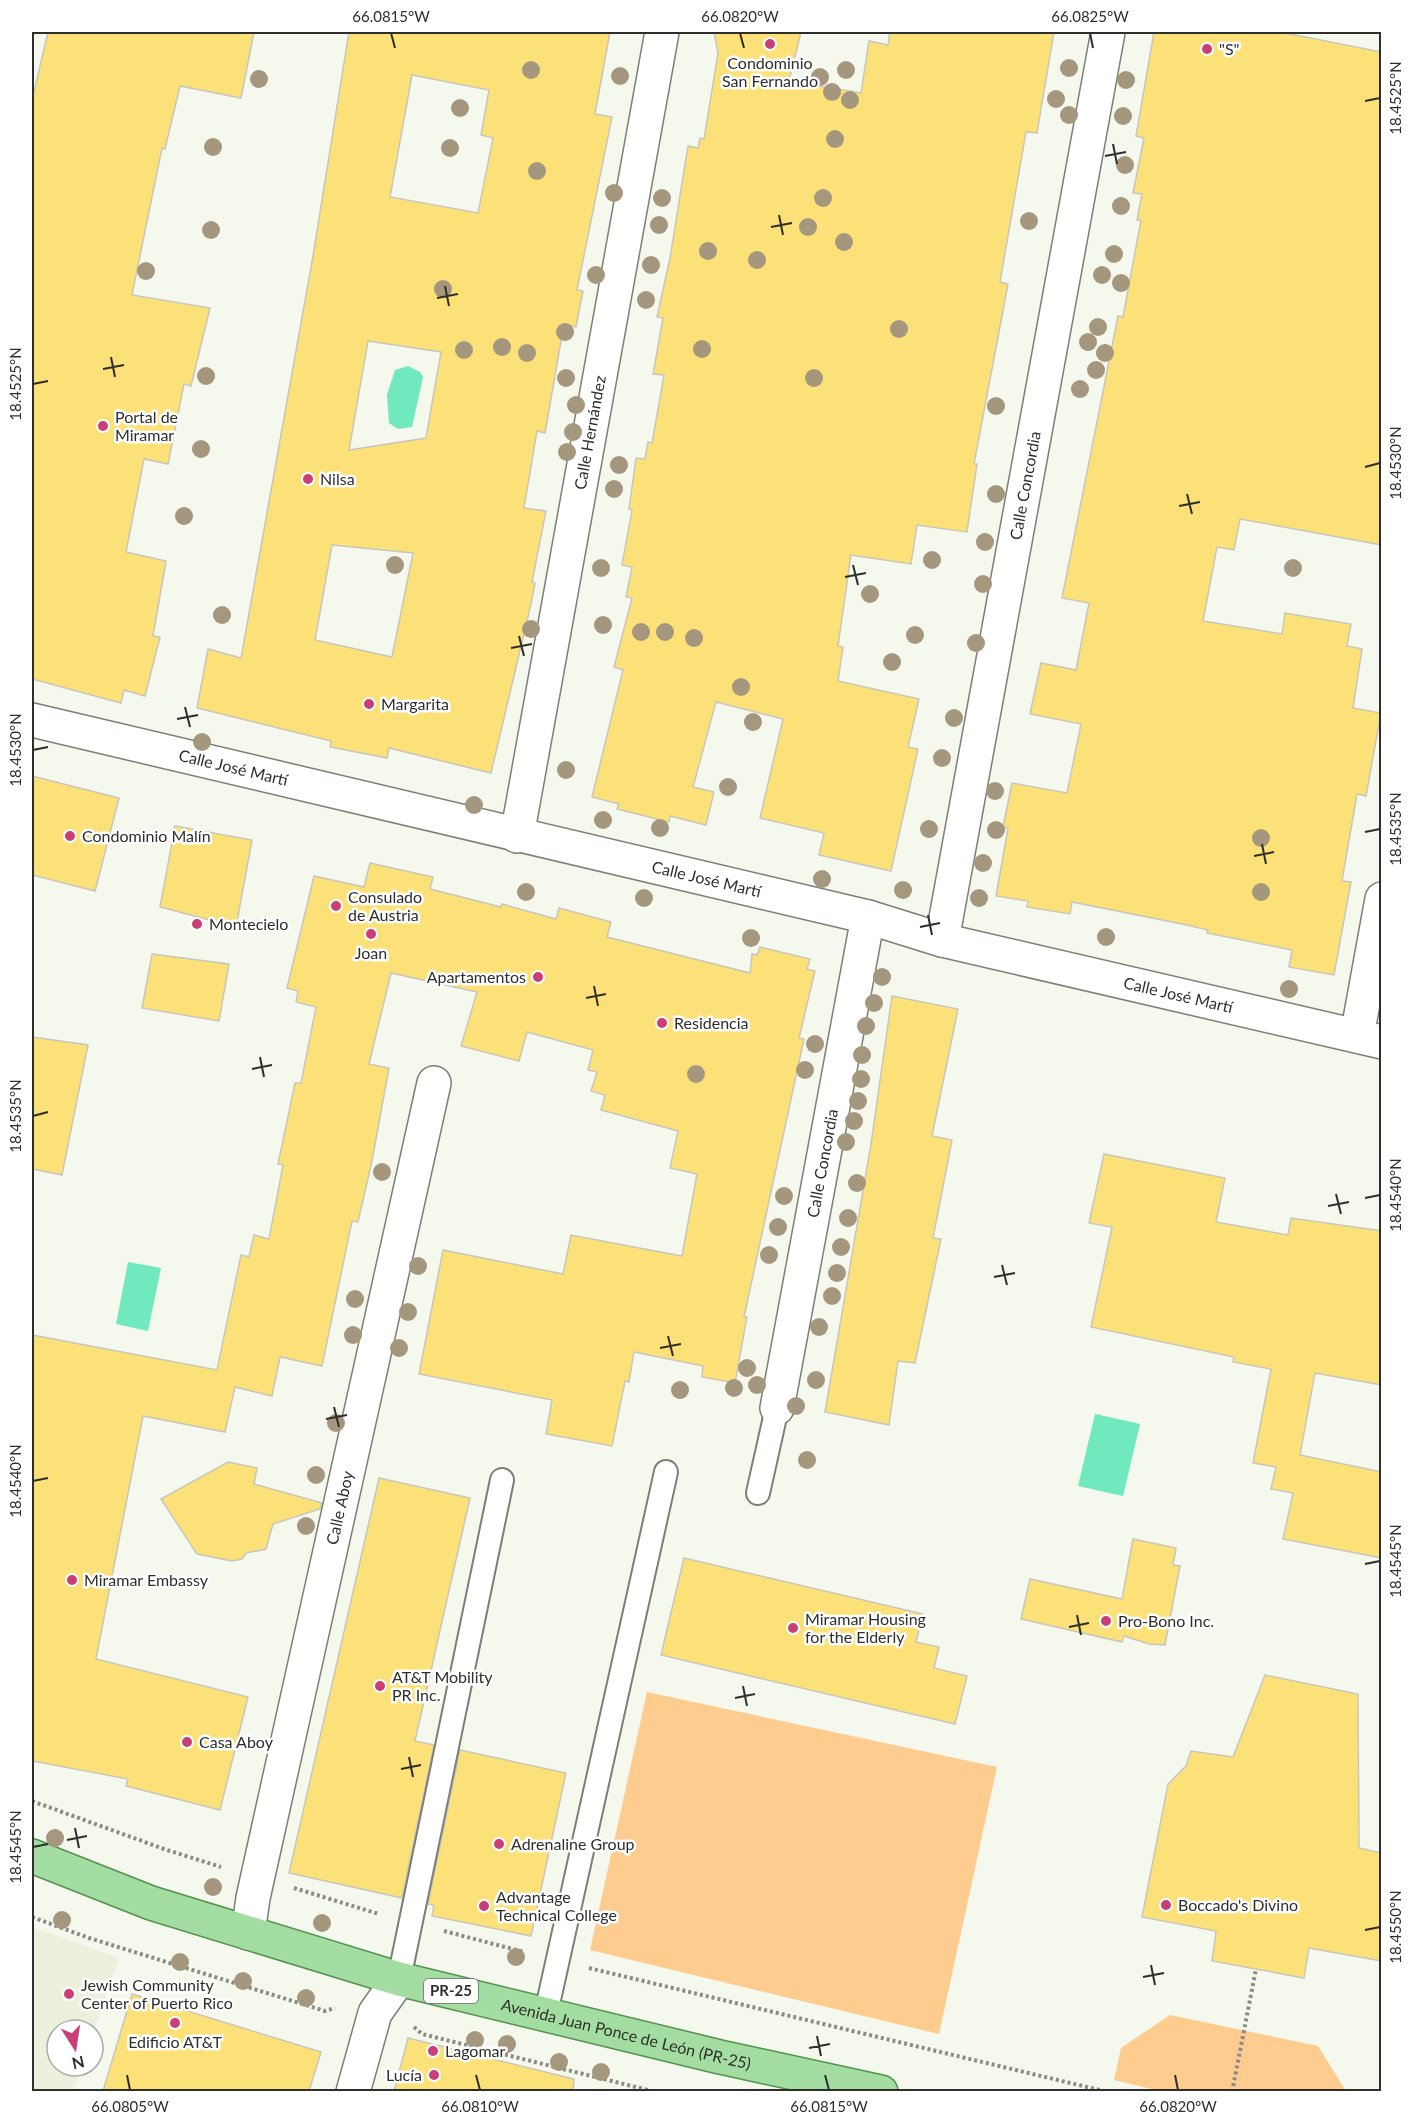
<svg xmlns="http://www.w3.org/2000/svg" width="1413" height="2123" viewBox="0 0 1413 2123" font-family="Lato,sans-serif">
  <style>
    .built { fill: #ecf1de }
    .green { fill: #fecc8e }
    .water { fill: #6fe9bd }
    .building { fill: #fbe178; stroke: #c9c6bc; stroke-width: 1.5; fill-rule: evenodd }
    .lines { fill: none; stroke-linecap: round; stroke-linejoin: round }
    .lane-casing { stroke: #7c7f75; stroke-width: 26 }
    .street-casing { stroke: #7c7f75; stroke-width: 36 }
    .primary-casing { stroke: #539250; stroke-width: 36 }
    .path { stroke: #8a8c85; stroke-width: 4; stroke-dasharray: 3 3; stroke-linecap: butt }
    .lane { stroke: #fff; stroke-width: 22 }
    .street { stroke: #fff; stroke-width: 33 }
    .primary { stroke: #a4dda2; stroke-width: 33 }
    .tree { fill: #a5977e }
    .ticks { fill: none; stroke: #2e2f2b; stroke-width: 2 }
    .poi-dot { fill: #c83e75; stroke: #fff; stroke-width: 2 }
    .labels { text-anchor: middle; stroke-width: 5; stroke-linejoin: round; paint-order: stroke }
    .shield { fill: #fff; stroke: #6d6d6b; stroke-width: 1.5 }
    .shield-label { font-size: 15px; font-weight: bold; fill: #2e2f2b }
    .poi-label { font-size: 16px; fill: #2e2f2b; stroke: #fff; text-anchor: start }
    .street-label { font-size: 16px; fill: #2e2f2b; stroke: #fff }
    .neatline { fill: none; stroke: #2e2f2b; stroke-width: 2 }
    .ticks-label { font-size: 15px; text-anchor: middle; fill: #2e2f2b }
  </style>
  <rect width="100%" height="100%" fill="#f5f8ed"/>
  <path class="built" d="M32,1927L119,1958L93,2033V2030H57V2066H82L73,2091H32Z"/>
  <g class="green">
    <path d="M647,1692L997,1767L939,2034L590,1950Z"/>
    <path d="M1170,2015L1318,2046L1346,2091L1164,2092L1114,2080L1121,2048Z"/>
  </g>
  <g class="water">
    <path d="M408,366L420,372L423,377L412,427L398,429L389,423L387,395L395,370Z"/>
    <path d="M128,1262L161,1268L148,1331L116,1324Z"/>
    <path d="M1095,1414L1140,1424L1123,1496L1078,1486Z"/>
  </g>
  <g class="building">
    <path d="M48,32H254L241,98L180,86L165,149L162,148L132,295L210,308L191,386L184,384L168,464L144,459L126,552L166,561L153,636L160,637L145,696L124,690L121,703L32,679V100Z"/>
    <path d="M349,32H610L595,114L612,117L577,290L583,291L576,327L564,324L545,433L537,431L524,508L546,511L532,582L535,583L531,604L491,773L389,748L387,758L330,747L331,741L197,708L208,649L241,658L313,256ZM412,75L489,90L481,135L493,138L478,213L390,197ZM368,341L441,352L426,438L349,450ZM332,545L413,553L392,657L315,640Z"/>
    <path d="M714,32H801L789,81L861,93L869,41L888,45L890,32H1054L1037,133L1026,132L1000,282L1008,284L974,464H977L967,532L917,525L911,564L851,555L838,646L843,647L838,681L919,699L908,747L918,749L891,871L819,855L824,833L760,818L783,719L716,702L693,787L714,792L706,825L670,816L669,822L617,809L619,804L592,797L623,670L614,667L632,598L626,597L632,567L622,565L632,510L629,509L636,458L645,459L648,442L652,443L664,375L653,374L663,318L657,317L670,258L688,146L698,148L700,138L704,139L718,53Z"/>
    <path d="M1154,32H1280L1382,52V545L1240,519L1234,550L1217,547L1203,621L1282,634L1285,613L1351,624L1347,646L1362,649L1353,708L1381,713L1366,796L1357,794L1342,881L1351,882L1334,975L1289,967L1292,950L1207,933L1208,930L1187,925L1072,902L1070,914L1027,907L1028,901L996,896L1008,828L1003,827L1012,783L1067,793L1081,724L1030,714L1041,663L1076,670L1089,603L1062,598L1118,316L1123,317L1141,220H1137L1142,194L1133,193L1144,138L1136,136Z"/>
    <path d="M32,776L119,798L95,891L32,875Z"/>
    <path d="M175,826L252,840L236,927L160,907Z"/>
    <path d="M370,863L433,877L430,889L501,907L502,904L556,919L559,908L611,922L607,937L750,973L752,954L757,955L760,947L810,959L807,969L815,971L799,1038L804,1039L744,1317H747L735,1383L702,1377L703,1366L634,1352L629,1382L625,1381L612,1446L546,1434L552,1400L419,1374L443,1250L563,1274L571,1235L682,1256L697,1174L670,1168L678,1131L601,1110L605,1095L591,1091L597,1072L588,1070L593,1050L527,1032L519,1061L461,1046L477,992L391,973L369,1064L389,1068L372,1161L358,1222L352,1221L322,1366L280,1357L272,1396L235,1387L225,1432L143,1416L96,1659L248,1697L220,1810L126,1786L128,1779L32,1761V1335L217,1370L241,1255L249,1257L254,1235L269,1239L283,1165L278,1164L295,1083H301L316,1007L296,1002L298,991L287,988L314,876L364,887Z"/>
    <path d="M152,954L229,964L219,1021L142,1008Z"/>
    <path d="M892,996L958,1009L932,1136L952,1140L933,1238L941,1239L915,1363L898,1361L889,1425L825,1412L871,1144Z"/>
    <path d="M32,1037L88,1045L62,1175L32,1169Z"/>
    <path d="M1104,1154L1225,1178L1216,1222L1288,1235L1291,1218L1382,1231V1385L1315,1373L1300,1455L1382,1472V1558L1283,1539L1293,1493L1271,1489L1276,1467L1253,1463L1271,1369L1233,1362L1234,1357L1091,1327L1112,1227L1089,1223Z"/>
    <path d="M228,1462L257,1468L254,1484L322,1503L320,1509L273,1524L266,1549L246,1553L242,1559L232,1561L197,1554L161,1499Z"/>
    <path d="M379,1478L470,1498L415,1741L434,1745L402,1898L289,1873Z"/>
    <path d="M1133,1539L1176,1548L1173,1565L1180,1566L1165,1645L1149,1644L1124,1636L1122,1642L1021,1619L1030,1579L1122,1599Z"/>
    <path d="M684,1558L923,1614L916,1642L939,1647L934,1668L967,1676L955,1724L661,1655Z"/>
    <path d="M1265,1675L1358,1694L1359,1848L1382,1853V1961L1309,1948L1304,1978L1212,1961L1216,1931L1142,1917L1168,1784L1186,1766L1191,1751L1233,1757Z"/>
    <path d="M460,1750L566,1773L531,1936L432,1916L434,1905L428,1904Z"/>
    <path d="M132,1994L321,2052L309,2091H103Z"/>
    <path d="M408,2038L574,2079L573,2091H394Z"/>
  </g>
  <g class="lines">
    <g class="lane-casing">
      <g id="lane">
        <path d="M758,1493L777,1408"/>
        <path d="M399,1979L502,1480"/>
        <path d="M546,2013L666,1472"/>
      </g>
    </g>
    <g class="street-casing">
      <g id="street">
        <path id="s1" d="M32,720L868,917L942,940L1382,1042"/>
        <path id="s2" d="M517,836L662,32"/>
        <path id="s3" d="M942,940L1108,32"/>
        <path d="M1357,1036L1382,899"/>
        <path id="s4" d="M777,1408L868,917"/>
        <path id="s5" d="M248,1933L253,1898L434,1083"/>
        <path d="M353,2092L375,2013L399,1979"/>
      </g>
    </g>
    <g class="primary-casing">
      <g id="primary">
        <path id="s6" d="M32,1856L151,1903L399,1979L720,2057L881,2092"/>
      </g>
    </g>
    <g class="path">
      <path d="M32,1801L164,1849L221,1867"/>
      <path d="M294,1888L379,1914"/>
      <path d="M32,1917L89,1938L325,2011L335,2008"/>
      <path d="M444,1931L524,1952"/>
      <path d="M589,1968L1108,2092"/>
      <path d="M414,2027L422,2034L656,2092"/>
      <path d="M1232,2092L1256,1969"/>
    </g>
    <use href="#lane" class="lane"/>
    <use href="#street" class="street"/>
    <use href="#primary" class="primary"/>
  </g>
  <g class="tree">
    <circle cx="1069" cy="68" r="9"/>
    <circle cx="531" cy="70" r="9"/>
    <circle cx="846" cy="70" r="9"/>
    <circle cx="620" cy="76" r="9"/>
    <circle cx="820" cy="77" r="9"/>
    <circle cx="259" cy="79" r="9"/>
    <circle cx="1126" cy="80" r="9"/>
    <circle cx="832" cy="92" r="9"/>
    <circle cx="1056" cy="99" r="9"/>
    <circle cx="850" cy="100" r="9"/>
    <circle cx="460" cy="108" r="9"/>
    <circle cx="1069" cy="115" r="9"/>
    <circle cx="1123" cy="116" r="9"/>
    <circle cx="835" cy="139" r="9"/>
    <circle cx="213" cy="147" r="9"/>
    <circle cx="450" cy="148" r="9"/>
    <circle cx="1125" cy="165" r="9"/>
    <circle cx="537" cy="171" r="9"/>
    <circle cx="614" cy="193" r="9"/>
    <circle cx="662" cy="198" r="9"/>
    <circle cx="823" cy="198" r="9"/>
    <circle cx="1121" cy="206" r="9"/>
    <circle cx="1029" cy="221" r="9"/>
    <circle cx="659" cy="225" r="9"/>
    <circle cx="808" cy="227" r="9"/>
    <circle cx="211" cy="230" r="9"/>
    <circle cx="844" cy="242" r="9"/>
    <circle cx="708" cy="251" r="9"/>
    <circle cx="1114" cy="254" r="9"/>
    <circle cx="757" cy="260" r="9"/>
    <circle cx="651" cy="265" r="9"/>
    <circle cx="146" cy="271" r="9"/>
    <circle cx="596" cy="275" r="9"/>
    <circle cx="1102" cy="275" r="9"/>
    <circle cx="1121" cy="283" r="9"/>
    <circle cx="443" cy="289" r="9"/>
    <circle cx="646" cy="300" r="9"/>
    <circle cx="1098" cy="327" r="9"/>
    <circle cx="899" cy="329" r="9"/>
    <circle cx="565" cy="332" r="9"/>
    <circle cx="1088" cy="342" r="9"/>
    <circle cx="502" cy="347" r="9"/>
    <circle cx="702" cy="349" r="9"/>
    <circle cx="464" cy="350" r="9"/>
    <circle cx="527" cy="353" r="9"/>
    <circle cx="1105" cy="353" r="9"/>
    <circle cx="1096" cy="370" r="9"/>
    <circle cx="206" cy="376" r="9"/>
    <circle cx="566" cy="378" r="9"/>
    <circle cx="814" cy="378" r="9"/>
    <circle cx="1080" cy="389" r="9"/>
    <circle cx="576" cy="405" r="9"/>
    <circle cx="996" cy="406" r="9"/>
    <circle cx="573" cy="432" r="9"/>
    <circle cx="201" cy="449" r="9"/>
    <circle cx="567" cy="452" r="9"/>
    <circle cx="619" cy="465" r="9"/>
    <circle cx="614" cy="489" r="9"/>
    <circle cx="996" cy="494" r="9"/>
    <circle cx="184" cy="516" r="9"/>
    <circle cx="985" cy="542" r="9"/>
    <circle cx="932" cy="560" r="9"/>
    <circle cx="395" cy="565" r="9"/>
    <circle cx="601" cy="568" r="9"/>
    <circle cx="1293" cy="568" r="9"/>
    <circle cx="983" cy="584" r="9"/>
    <circle cx="870" cy="594" r="9"/>
    <circle cx="222" cy="615" r="9"/>
    <circle cx="603" cy="625" r="9"/>
    <circle cx="531" cy="629" r="9"/>
    <circle cx="641" cy="632" r="9"/>
    <circle cx="665" cy="632" r="9"/>
    <circle cx="915" cy="635" r="9"/>
    <circle cx="694" cy="638" r="9"/>
    <circle cx="976" cy="643" r="9"/>
    <circle cx="892" cy="662" r="9"/>
    <circle cx="741" cy="687" r="9"/>
    <circle cx="954" cy="718" r="9"/>
    <circle cx="753" cy="722" r="9"/>
    <circle cx="202" cy="742" r="9"/>
    <circle cx="942" cy="758" r="9"/>
    <circle cx="566" cy="770" r="9"/>
    <circle cx="728" cy="787" r="9"/>
    <circle cx="995" cy="791" r="9"/>
    <circle cx="474" cy="805" r="9"/>
    <circle cx="603" cy="820" r="9"/>
    <circle cx="660" cy="828" r="9"/>
    <circle cx="929" cy="829" r="9"/>
    <circle cx="996" cy="830" r="9"/>
    <circle cx="1261" cy="838" r="9"/>
    <circle cx="983" cy="863" r="9"/>
    <circle cx="822" cy="879" r="9"/>
    <circle cx="903" cy="890" r="9"/>
    <circle cx="526" cy="892" r="9"/>
    <circle cx="1261" cy="892" r="9"/>
    <circle cx="644" cy="898" r="9"/>
    <circle cx="979" cy="898" r="9"/>
    <circle cx="1106" cy="937" r="9"/>
    <circle cx="751" cy="938" r="9"/>
    <circle cx="882" cy="977" r="9"/>
    <circle cx="1289" cy="989" r="9"/>
    <circle cx="874" cy="1003" r="9"/>
    <circle cx="866" cy="1026" r="9"/>
    <circle cx="815" cy="1044" r="9"/>
    <circle cx="862" cy="1055" r="9"/>
    <circle cx="805" cy="1070" r="9"/>
    <circle cx="696" cy="1074" r="9"/>
    <circle cx="861" cy="1079" r="9"/>
    <circle cx="858" cy="1101" r="9"/>
    <circle cx="854" cy="1121" r="9"/>
    <circle cx="846" cy="1142" r="9"/>
    <circle cx="382" cy="1172" r="9"/>
    <circle cx="857" cy="1183" r="9"/>
    <circle cx="784" cy="1196" r="9"/>
    <circle cx="848" cy="1218" r="9"/>
    <circle cx="778" cy="1227" r="9"/>
    <circle cx="841" cy="1247" r="9"/>
    <circle cx="769" cy="1255" r="9"/>
    <circle cx="418" cy="1266" r="9"/>
    <circle cx="837" cy="1273" r="9"/>
    <circle cx="832" cy="1296" r="9"/>
    <circle cx="355" cy="1299" r="9"/>
    <circle cx="408" cy="1312" r="9"/>
    <circle cx="819" cy="1327" r="9"/>
    <circle cx="353" cy="1335" r="9"/>
    <circle cx="399" cy="1348" r="9"/>
    <circle cx="747" cy="1368" r="9"/>
    <circle cx="816" cy="1380" r="9"/>
    <circle cx="757" cy="1385" r="9"/>
    <circle cx="734" cy="1388" r="9"/>
    <circle cx="680" cy="1390" r="9"/>
    <circle cx="796" cy="1406" r="9"/>
    <circle cx="336" cy="1423" r="9"/>
    <circle cx="807" cy="1460" r="9"/>
    <circle cx="316" cy="1475" r="9"/>
    <circle cx="306" cy="1526" r="9"/>
    <circle cx="55" cy="1838" r="9"/>
    <circle cx="213" cy="1887" r="9"/>
    <circle cx="62" cy="1920" r="9"/>
    <circle cx="322" cy="1923" r="9"/>
    <circle cx="516" cy="1957" r="9"/>
    <circle cx="180" cy="1962" r="9"/>
    <circle cx="243" cy="1981" r="9"/>
    <circle cx="306" cy="1998" r="9"/>
    <circle cx="475" cy="2040" r="9"/>
    <circle cx="507" cy="2044" r="9"/>
    <circle cx="559" cy="2062" r="9"/>
    <circle cx="601" cy="2072" r="9"/>
  </g>
  <path class="ticks" d="M391,33L395,48M740,33L744,48M1090,33L1093,48M1365,101L1380,98M1113,144L1117,164M1105,156L1126,152M779,215L783,235M771,227L792,223M445,286L449,306M437,298L458,294M111,357L115,377M103,369L124,365M33,384L48,381M1365,467L1380,463M1187,494L1192,514M1179,506L1200,502M853,565L858,585M845,577L866,573M519,636L524,656M511,648L532,644M185,707L190,727M177,719L198,715M33,750L48,747M1365,832L1380,829M1262,844L1266,864M1254,856L1274,852M928,915L932,935M920,927L940,923M594,986L598,1006M586,998L606,994M260,1057L264,1077M252,1069L272,1065M33,1116L48,1112M1336,1194L1341,1214M1365,1198L1380,1195M1328,1206L1349,1202M1002,1265L1007,1285M994,1277L1015,1273M668,1336L673,1356M660,1348L681,1344M334,1407L339,1427M326,1419L347,1415M33,1481L48,1478M1365,1564L1380,1561M1077,1615L1081,1635M1069,1627L1089,1623M743,1686L747,1706M735,1698L755,1694M409,1757L413,1777M401,1769L421,1765M75,1828L79,1848M67,1840L87,1836M33,1847L48,1844M1365,1930L1380,1927M1151,1965L1155,1985M1143,1977L1164,1973M817,2036L821,2056M809,2048L830,2044M127,2075L130,2090M476,2075L480,2090M825,2075L829,2090M1175,2075L1178,2090"/>
  <g class="poi-dot">
    <circle cx="770" cy="44" r="6"/>
    <circle cx="1207" cy="49" r="6"/>
    <circle cx="103" cy="426" r="6"/>
    <circle cx="308" cy="479" r="6"/>
    <circle cx="369" cy="704" r="6"/>
    <circle cx="70" cy="836" r="6"/>
    <circle cx="336" cy="906" r="6"/>
    <circle cx="197" cy="924" r="6"/>
    <circle cx="371" cy="934" r="6"/>
    <circle cx="538" cy="977" r="6"/>
    <circle cx="662" cy="1023" r="6"/>
    <circle cx="72" cy="1580" r="6"/>
    <circle cx="1106" cy="1621" r="6"/>
    <circle cx="793" cy="1628" r="6"/>
    <circle cx="380" cy="1686" r="6"/>
    <circle cx="187" cy="1742" r="6"/>
    <circle cx="499" cy="1844" r="6"/>
    <circle cx="1166" cy="1905" r="6"/>
    <circle cx="484" cy="1906" r="6"/>
    <circle cx="69" cy="1994" r="6"/>
    <circle cx="175" cy="2023" r="6"/>
    <circle cx="433" cy="2051" r="6"/>
    <circle cx="434" cy="2075" r="6"/>
  </g>
  <g class="labels">
    <rect class="shield" x="424" y="1979" width="54" height="24" rx="4.5"/>
    <g class="shield-label">
      <text x="451" y="1996">PR-25</text>
    </g>
    <g class="poi-label">
      <text x="1219" y="55">"S"</text>
      <text x="770" y="69" text-anchor="middle">Condominio<tspan x="770" dy="18">San Fernando</tspan></text>
      <text x="115" y="423">Portal de<tspan x="115" dy="18">Miramar</tspan></text>
      <text x="320" y="485">Nilsa</text>
      <text x="381" y="710">Margarita</text>
      <text x="82" y="842">Condominio Malín</text>
      <text x="348" y="903">Consulado<tspan x="348" dy="18">de Austria</tspan></text>
      <text x="209" y="930">Montecielo</text>
      <text x="371" y="959" text-anchor="middle">Joan</text>
      <text x="526" y="983" text-anchor="end">Apartamentos</text>
      <text x="674" y="1029">Residencia</text>
      <text x="84" y="1586">Miramar Embassy</text>
      <text x="805" y="1625">Miramar Housing<tspan x="805" dy="18">for the Elderly</tspan></text>
      <text x="1118" y="1627">Pro-Bono Inc.</text>
      <text x="392" y="1683">AT&amp;T Mobility<tspan x="392" dy="18">PR Inc.</tspan></text>
      <text x="199" y="1748">Casa Aboy</text>
      <text x="511" y="1850">Adrenaline Group</text>
      <text x="496" y="1903">Advantage<tspan x="496" dy="18">Technical College</tspan></text>
      <text x="1178" y="1911">Boccado's Divino</text>
      <text x="81" y="1991">Jewish Community<tspan x="81" dy="18">Center of Puerto Rico</tspan></text>
      <text x="175" y="2048" text-anchor="middle">Edificio AT&amp;T</text>
      <text x="445" y="2057">Lagomar</text>
      <text x="422" y="2081" text-anchor="end">Lucía</text>
    </g>
    <g class="street-label">
      <text dy="6" stroke="none"><textPath href="#s2" startOffset="410">Calle Hernández</textPath></text>
      <text dy="6" stroke="none"><textPath href="#s3" startOffset="462">Calle Concordia</textPath></text>
      <text dy="6" stroke="none"><textPath href="#s1" startOffset="207">Calle José Martí</textPath></text>
      <text dy="6" stroke="none"><textPath href="#s1" startOffset="693">Calle José Martí</textPath></text>
      <text dy="6" stroke="none"><textPath href="#s1" startOffset="1179">Calle José Martí</textPath></text>
      <text dy="6" stroke="none"><textPath href="#s4" startOffset="249">Calle Concordia</textPath></text>
      <text dy="6" stroke="none"><textPath href="#s5" startOffset="435">Calle Aboy</textPath></text>
      <text dy="6" stroke="none"><textPath href="#s6" startOffset="621">Avenida Juan Ponce de León (PR-25)</textPath></text>
    </g>
  </g>
  <rect width="1413" height="2123" fill="none" stroke="#ffffff" stroke-width="66"/>
  <g transform="translate(75 2048) rotate(168)"><circle r="28" fill="#ffffff" stroke="#abacaa" stroke-width="1.5"/>
  <path d="M0-4.5L10 22L0 15L-10 22Z" fill="#c83e75"/>
  <text y="-9" font-size="16" font-weight="bold" text-anchor="middle" fill="#2e2f2b">N</text>
  </g>
  <rect x="33" y="33" width="1347" height="2057" class="neatline"/>
  <g class="ticks-label">
    <text x="391" y="22">66.0815°W</text>
    <text x="740" y="22">66.0820°W</text>
    <text x="1090" y="22">66.0825°W</text>
    <text transform="translate(1396 98) rotate(-90)" y="5">18.4525°N</text>
    <text transform="translate(16 384) rotate(-90)" y="5">18.4525°N</text>
    <text transform="translate(1396 463) rotate(-90)" y="5">18.4530°N</text>
    <text transform="translate(16 750) rotate(-90)" y="5">18.4530°N</text>
    <text transform="translate(1396 829) rotate(-90)" y="5">18.4535°N</text>
    <text transform="translate(16 1116) rotate(-90)" y="5">18.4535°N</text>
    <text transform="translate(1396 1195) rotate(-90)" y="5">18.4540°N</text>
    <text transform="translate(16 1481) rotate(-90)" y="5">18.4540°N</text>
    <text transform="translate(1396 1561) rotate(-90)" y="5">18.4545°N</text>
    <text transform="translate(16 1847) rotate(-90)" y="5">18.4545°N</text>
    <text transform="translate(1396 1927) rotate(-90)" y="5">18.4550°N</text>
    <text x="130" y="2112">66.0805°W</text>
    <text x="480" y="2112">66.0810°W</text>
    <text x="829" y="2112">66.0815°W</text>
    <text x="1178" y="2112">66.0820°W</text>
  </g>
</svg>
